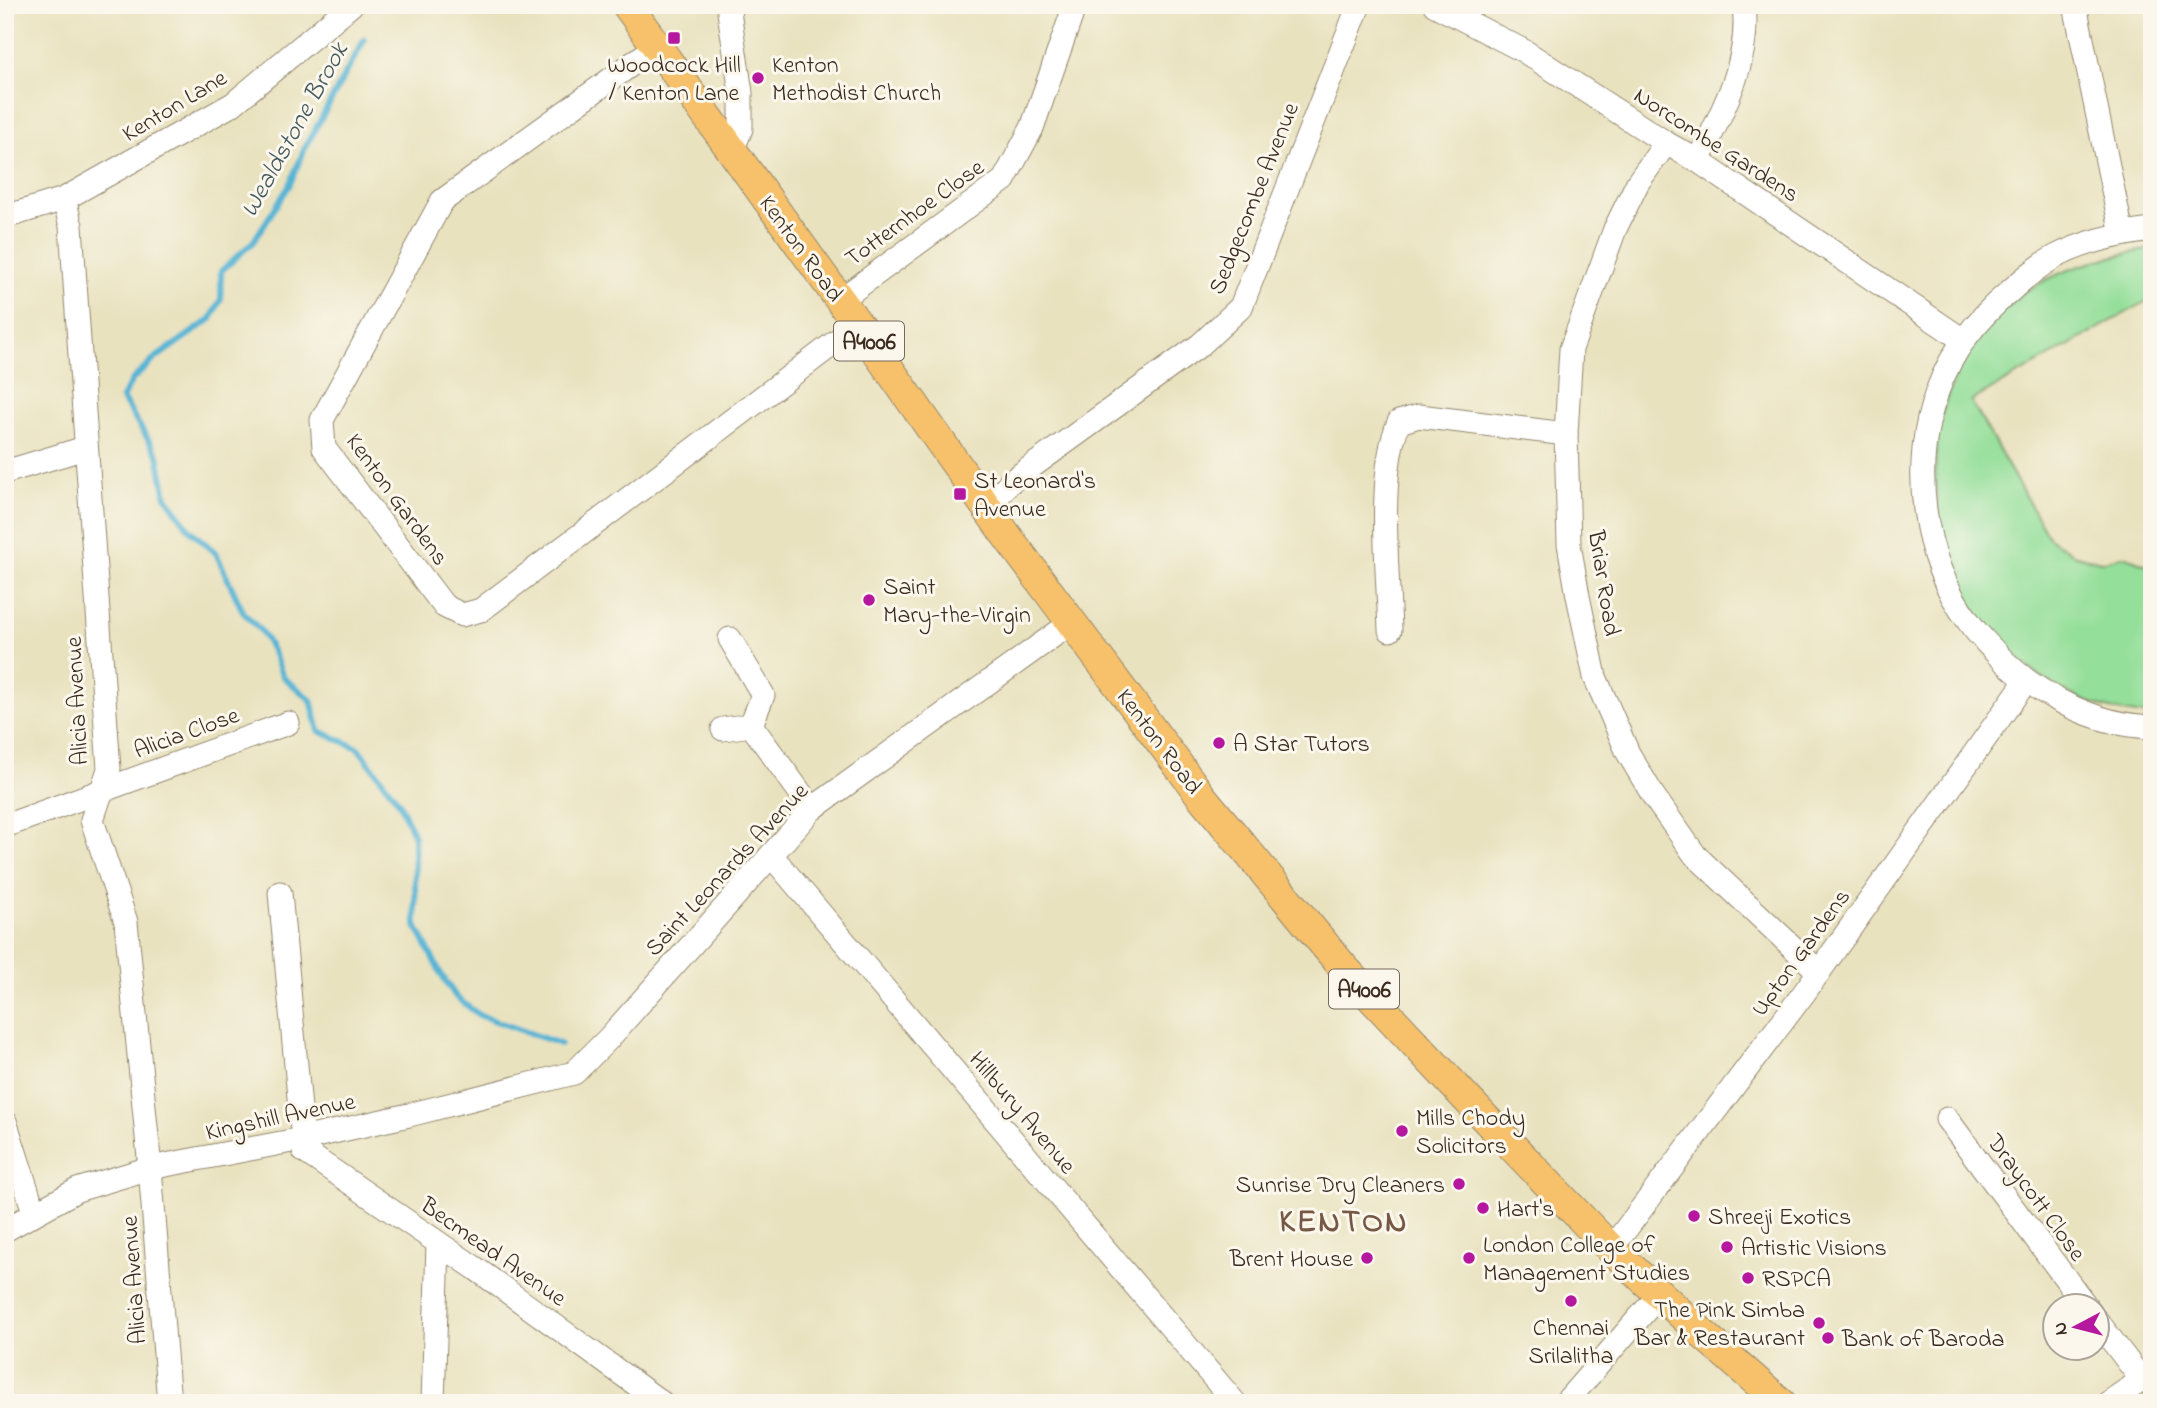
<svg xmlns="http://www.w3.org/2000/svg" width="2157" height="1408" viewBox="0 0 2157 1408" font-family="'Indie Flower',sans-serif">
  <style>
    .green { fill: #94df9a; stroke: #68845c; stroke-width: 2 }
    .lines { fill: none; stroke-linecap: round; stroke-linejoin: round }
    .stream { stroke: #56b4d4; stroke-width: 6 }
    .minor-casing { stroke: #92866e; stroke-width: 25 }
    .major-casing { stroke: #92866e; stroke-width: 32 }
    .minor { stroke: #fff; stroke-width: 23 }
    .major { stroke: #f6c16b; stroke-width: 30 }
    .poi-dot { fill: #b5179e; stroke: #fbf7ec; stroke-width: 2.5 }
    .labels { text-anchor: middle; stroke-width: 6; stroke-linejoin: round; paint-order: stroke }
    .shield { fill: #fbf7ec; stroke: #75685c; stroke-width: 2 }
    .shield-label { font-size: 23px; font-weight: bold; fill: #3b2a1e }
    .poi-label { font-size: 24px; fill: #3b2a1e; stroke: #fbf7ec; text-anchor: start }
    .street-label { font-size: 24px; fill: #3b2a1e; stroke: #fbf7ec }
    .water-label { font-size: 26px; font-style: italic; fill: #445a5e; stroke: #fbf7ec }
    .district-label { font-size: 32px; font-weight: bold; letter-spacing: 2px; fill: #775844; stroke: #fbf7ec }
  </style>
  <rect width="100%" height="100%" fill="#fbf7ec"/>
  <filter id="ink" filterUnits="userSpaceOnUse"><feTurbulence type="fractalNoise" baseFrequency=".0143" numOctaves="2"/><feDisplacementMap in="SourceGraphic" scale="14" xChannelSelector="R" yChannelSelector="G"/><feConvolveMatrix kernelMatrix="1 2 1 2 8 2 1 2 1" color-interpolation-filters="sRGB"/></filter>
  <filter id="wash" filterUnits="userSpaceOnUse"><feTurbulence type="fractalNoise" baseFrequency=".00686" numOctaves="4" result="noise"/><feDisplacementMap in="SourceGraphic" scale="28" xChannelSelector="R" yChannelSelector="G"/><feGaussianBlur stdDeviation="1.57" result="paint"/><feColorMatrix in="noise" values="0 0 0 0 0 0 0 0 0 0 0 0 0 0 0 0 0 1.4 0 .05"/><feComposite in="paint" operator="in"/></filter>
  <g filter="url(#wash)">
    <rect width="100%" height="100%" fill="#e9e2bf"/>
    <path class="green" d="M2152,249V298L1971,401L2049,538L2073,554L2101,562L2124,556L2152,567V715C2062,713 1980,641 1947,561C1943,550 1942,536 1940,525C1926,446 1942,372 2000,315C2007,308 2014,299 2023,293C2061,268 2107,256 2152,249Z"/>
    <g class="lines">
      <path class="stream" d="M364,40L305,148L289,186L253,242L221,271V299L211,319L157,357L133,379L122,398L158,455L166,497L190,530L216,553L243,612L261,631L273,652L283,677L311,700L319,731L358,748L399,802L414,836L416,926L441,974L456,997L479,1015L560,1044"/>
    </g>
  </g>
  <g filter="url(#ink)">
    <g class="lines">
      <g class="minor-casing">
        <g id="minor">
          <path d="M728,5L741,93V129L732,151"/>
          <path d="M1435,5L1524,51L1666,143L1698,161L1963,340"/>
          <path d="M2075,5L2122,234"/>
          <path d="M657,46L442,201L322,420L324,448L444,606L462,615L481,610L858,325"/>
          <path d="M1666,143L1638,182L1615,229L1571,349L1566,434L1569,544L1578,596L1595,677L1628,753L1654,797L1695,855L1819,972"/>
          <path d="M1698,161C1722,112 1751,62 1744,5"/>
          <path d="M64,199L71,226L109,769L92,820L126,922L150,1168L169,1403"/>
          <path d="M5,217L64,199L233,104L351,5"/>
          <path d="M2152,230C2119,234 2085,241 2055,257C2038,266 2023,279 2009,292C1978,318 1952,351 1938,389C1910,464 1921,558 1969,622C1977,634 1988,644 1997,654C2036,695 2095,725 2152,727"/>
          <path d="M840,300L1004,180L1032,128L1075,5"/>
          <path d="M5,472L85,448"/>
          <path d="M988,508L1009,483L1200,345L1241,307L1359,5"/>
          <path d="M1390,630C1388,574 1377,472 1399,422L1419,416L1566,434"/>
          <path d="M751,725L812,809"/>
          <path d="M723,729L751,725L763,695L730,639"/>
          <path d="M5,826L288,723"/>
          <path d="M771,855L1235,1403"/>
          <path d="M280,893L304,1151L475,1268L662,1403"/>
          <path d="M1947,1119L2086,1306"/>
          <path d="M5,1121L34,1212"/>
          <path d="M5,1230L77,1190L150,1168L302,1139L409,1115L574,1073L609,1038L812,809L1071,623"/>
          <path d="M1611,1249L1804,993L2026,681"/>
          <path d="M2098,1322L2142,1380"/>
          <path d="M433,1403L438,1244"/>
          <path d="M1565,1403L1659,1295"/>
          <path d="M2108,1403L2152,1373"/>
        </g>
      </g>
      <g class="major-casing">
        <path id="major" d="M627,5L858,325L1004,532L1202,797L1343,967L1482,1115L1611,1249L1705,1336L1781,1403"/>
      </g>
      <use href="#minor" class="minor"/>
      <use href="#major" class="major"/>
    </g>
  </g>
  <g class="poi-dot">
    <rect x="667" y="31" width="14" height="14" rx="3.5"/>
    <circle cx="758" cy="78" r="7"/>
    <rect x="953" y="487" width="14" height="14" rx="3.5"/>
    <circle cx="869" cy="600" r="7"/>
    <circle cx="1219" cy="743" r="7"/>
    <circle cx="1402" cy="1131" r="7"/>
    <circle cx="1459" cy="1184" r="7"/>
    <circle cx="1483" cy="1208" r="7"/>
    <circle cx="1694" cy="1216" r="7"/>
    <circle cx="1727" cy="1247" r="7"/>
    <circle cx="1367" cy="1258" r="7"/>
    <circle cx="1469" cy="1258" r="7"/>
    <circle cx="1748" cy="1278" r="7"/>
    <circle cx="1571" cy="1301" r="7"/>
    <circle cx="1819" cy="1323" r="7"/>
    <circle cx="1828" cy="1338" r="7"/>
  </g>
  <g class="labels">
    <g class="shield">
      <rect x="834" y="321.5" width="70" height="39" rx="5"/>
      <rect x="1329" y="969.5" width="70" height="39" rx="5"/>
    </g>
    <g class="shield-label">
      <text x="869" y="349">A4006</text>
      <text x="1364" y="997">A4006</text>
    </g>
    <g class="poi-label">
      <text x="674" y="72" text-anchor="middle">Woodcock Hill<tspan x="674" dy="28">/ Kenton Lane</tspan></text>
      <text x="772" y="72">Kenton<tspan x="772" dy="28">Methodist Church</tspan></text>
      <text x="974" y="488">St Leonard's<tspan x="974" dy="28">Avenue</tspan></text>
      <text x="883" y="594">Saint<tspan x="883" dy="28">Mary-the-Virgin</tspan></text>
      <text x="1233" y="751">A Star Tutors</text>
      <text x="1416" y="1125">Mills Chody<tspan x="1416" dy="28">Solicitors</tspan></text>
      <text x="1445" y="1192" text-anchor="end">Sunrise Dry Cleaners</text>
      <text x="1497" y="1216">Hart's</text>
      <text x="1708" y="1224">Shreeji Exotics</text>
      <text x="1483" y="1252">London College of<tspan x="1483" dy="28">Management Studies</tspan></text>
      <text x="1741" y="1255">Artistic Visions</text>
      <text x="1353" y="1266" text-anchor="end">Brent House</text>
      <text x="1762" y="1286">RSPCA</text>
      <text x="1805" y="1317" text-anchor="end">The Pink Simba<tspan x="1805" dy="28">Bar &amp; Restaurant</tspan></text>
      <text x="1571" y="1335" text-anchor="middle">Chennai<tspan x="1571" dy="28">Srilalitha</tspan></text>
      <text x="1842" y="1346">Bank of Baroda</text>
    </g>
    <g class="street-label">
      <text transform="translate(174 105) rotate(-31)" y="8">Kenton Lane</text>
      <text transform="translate(1717 144) rotate(33)" y="8">Norcombe Gardens</text>
      <text transform="translate(1253 198) rotate(-68)" y="8">Sedgecombe Avenue</text>
      <text transform="translate(914 212) rotate(-36)" y="8">Totternhoe Close</text>
      <text transform="translate(802 248) rotate(54)" y="8">Kenton Road</text>
      <text transform="translate(398 499) rotate(54)" y="8">Kenton Gardens</text>
      <text transform="translate(1605 583) rotate(81)" y="8">Briar Road</text>
      <text transform="translate(76 701) rotate(-93)" y="8">Alicia Avenue</text>
      <text transform="translate(186 732) rotate(-20)" y="8">Alicia Close</text>
      <text transform="translate(1160 741) rotate(53)" y="8">Kenton Road</text>
      <text transform="translate(726 869) rotate(-47)" y="8">Saint Leonards Avenue</text>
      <text transform="translate(1800 952) rotate(-54)" y="8">Upton Gardens</text>
      <text transform="translate(1023 1112) rotate(50)" y="8">Hillbury Avenue</text>
      <text transform="translate(280 1116) rotate(-12)" y="8">Kingshill Avenue</text>
      <text transform="translate(2037 1197) rotate(54)" y="8">Draycott Close</text>
      <text transform="translate(494 1251) rotate(35)" y="8">Becmead Avenue</text>
      <text transform="translate(133 1280) rotate(-94)" y="8">Alicia Avenue</text>
    </g>
    <g class="water-label">
      <text transform="translate(293 129) rotate(-61)" y="9">Wealdstone Brook</text>
    </g>
    <g class="district-label">
      <text x="1344" y="1231">KENTON</text>
    </g>
  </g>
  <rect width="2157" height="1408" fill="none" stroke="#fbf7ec" stroke-width="28"/>
  <g transform="translate(2076 1327) rotate(263)"><circle r="33" fill="#fbf7ec" stroke="#aea59a" stroke-width="2"/>
  <path d="M0-5L12 26L0 18L-12 26Z" fill="#b5179e"/>
  <text y="-10" font-size="19" font-weight="bold" text-anchor="middle" fill="#3b2a1e">N</text>
  </g>
</svg>
